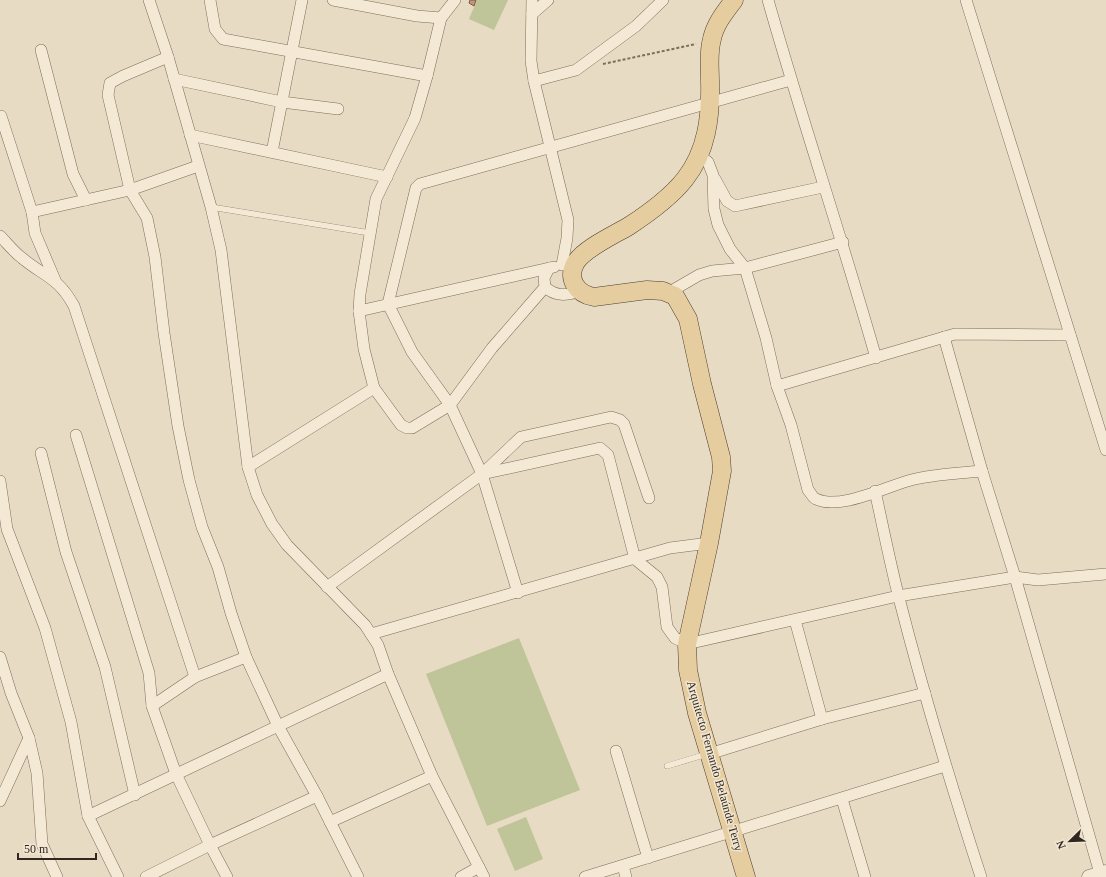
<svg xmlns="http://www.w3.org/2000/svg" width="1106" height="877" viewBox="0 0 1106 877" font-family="'Times New Roman',serif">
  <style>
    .green { fill: #c0c499 }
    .building { fill: #c1977e; stroke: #7b5845 }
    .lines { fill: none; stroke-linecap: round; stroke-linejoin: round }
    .service-casing { stroke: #7f6d5c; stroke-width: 6 }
    .minor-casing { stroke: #7f6d5c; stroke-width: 12 }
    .tertiary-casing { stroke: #7f6d5c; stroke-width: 15 }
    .primary-casing { stroke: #4d3d30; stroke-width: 19 }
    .path { stroke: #7f6d5c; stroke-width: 2; stroke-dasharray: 3 2; stroke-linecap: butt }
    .service { stroke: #f3e9d5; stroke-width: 5.5 }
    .minor { stroke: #f3e9d5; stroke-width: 11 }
    .tertiary { stroke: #f3e9d5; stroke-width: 14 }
    .primary { stroke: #e6cd9f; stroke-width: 18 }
    .labels { text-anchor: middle; stroke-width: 3; stroke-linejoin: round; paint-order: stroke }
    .street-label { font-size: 12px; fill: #31271e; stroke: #f0e6d2 }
  </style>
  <rect width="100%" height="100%" fill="#e7dbc3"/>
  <g class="green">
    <path d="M477,0H508L494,30L469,19Z"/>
    <path d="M519,638L580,790L487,826L426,674Z"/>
    <path d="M526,817L543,859L515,871L497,829Z"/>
  </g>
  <path class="building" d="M470,0H476L474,6L469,3Z"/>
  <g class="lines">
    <g class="service-casing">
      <g id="service">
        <path d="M211,207L370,233"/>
        <path d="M667,766L707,754"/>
      </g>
    </g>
    <g class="minor-casing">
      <g id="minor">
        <path d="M149,0L168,57L211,207L221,250L248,467L257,495L272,524L287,545L365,625L378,645L388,674L432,776L484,877"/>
        <path d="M210,0L215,29L223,39L427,76"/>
        <path d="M333,0L417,16L441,18"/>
        <path d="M455,0L441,18L427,76L415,118L376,199L360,294L359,311L364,349L374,388L401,425L407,428H412L450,405L492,348L545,287L544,278L549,268"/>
        <path d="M532,0L531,61L534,81L568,220L567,238L562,265"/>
        <path d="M768,0C802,120 842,238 876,358"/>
        <path d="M966,0L1106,450"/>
        <path d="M532,14L548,0"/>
        <path d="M41,50L73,174L86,200"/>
        <path d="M168,57L123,76L110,83L108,95L130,190L147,218L155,257L164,333L178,426L189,480L202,527L218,567L231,613L246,657L278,726L317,796L358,877"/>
        <path d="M174,79L282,102L338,109"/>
        <path d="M534,81L576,70L636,26L663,0"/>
        <path d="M1,116L32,212L35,233L55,280"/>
        <path d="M190,135L387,177"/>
        <path d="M272,152L302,0"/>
        <path d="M699,155L708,162L713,175L714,209L718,225L730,249L745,268L766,338L777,386L791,425L808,490C811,493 813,498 816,499C842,511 888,485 915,479C937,474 960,473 982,471"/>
        <path d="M715,179L727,201L735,206L823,187"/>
        <path d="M32,212L130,190L198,166"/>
        <path d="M0,236C7,243 14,252 22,258C45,277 58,277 74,306L195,677"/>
        <path d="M545,287C556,297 566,295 579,292"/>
        <path d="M668,293L699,275L712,271L745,268L843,242"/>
        <path d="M359,311L554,267"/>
        <path d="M944,337L982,471L1015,577L1101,877"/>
        <path d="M777,386L955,334L1070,335"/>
        <path d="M76,435L149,673L152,706L176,774L210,845L227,877"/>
        <path d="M41,453L66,552L105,667L135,795"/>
        <path d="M248,467L374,388"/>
        <path d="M482,474L521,437L611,417L620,420L624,424L649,498"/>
        <path d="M0,481L7,529L45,628L71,722L88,816L118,877"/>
        <path d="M875,491C883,527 890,563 899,598C923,692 951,785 981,877"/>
        <path d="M327,587L482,474L600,448L608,455L635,559L657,577L662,587L667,627L675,638L687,644L898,596L1015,577L1038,580L1106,574"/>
        <path d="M518,593L482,474L450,405L412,352L388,304L416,188L420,184L791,80"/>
        <path d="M795,620L822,719"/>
        <path d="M371,634L670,548L709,543"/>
        <path d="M0,657L11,693L29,738L37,773L42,844L57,877"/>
        <path d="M152,706L195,677L246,657"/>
        <path d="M616,751L648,858"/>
        <path d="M709,754L822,719L925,693"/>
        <path d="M842,799L865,877"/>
        <path d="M0,801L29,738"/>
        <path d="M88,816L388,674"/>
        <path d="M330,822L432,776"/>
        <path d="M623,866L626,877"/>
        <path d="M146,877L210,845L317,796"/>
        <path d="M461,877L479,867"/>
        <path d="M585,877L945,766"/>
      </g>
    </g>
    <g class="tertiary-casing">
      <path id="tertiary" d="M1089,877L1106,872"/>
    </g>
    <g class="primary-casing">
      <path id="primary" d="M734,0C725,12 715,24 712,39C708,52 710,68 710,82C711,116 707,151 685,179C670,198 649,213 629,226C614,235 585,248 576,262C566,279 577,294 594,297L647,290L663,291L675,296L688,319L702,384L721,457L722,471L709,543L687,644L688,670L697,713L746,877"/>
    </g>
    <path class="path" d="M603,64L696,44"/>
    <use href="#service" class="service"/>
    <use href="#minor" class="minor"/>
    <use href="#tertiary" class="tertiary"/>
    <use href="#primary" class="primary"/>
  </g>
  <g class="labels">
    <g class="street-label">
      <text transform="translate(715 766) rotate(74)" y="4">Arquitecto Fernando Belaúnde Terry</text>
    </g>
  </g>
  <g transform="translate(1070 841) rotate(247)" stroke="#f0e6d2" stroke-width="3" paint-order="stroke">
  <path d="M0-3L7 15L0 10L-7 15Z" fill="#31271e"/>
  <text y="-6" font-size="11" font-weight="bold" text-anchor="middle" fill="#31271e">N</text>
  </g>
  <path d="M18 853v6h78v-6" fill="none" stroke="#31271e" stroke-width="2"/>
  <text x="24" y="853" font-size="12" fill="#31271e" stroke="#f0e6d2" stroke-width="3" paint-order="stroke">50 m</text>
</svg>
